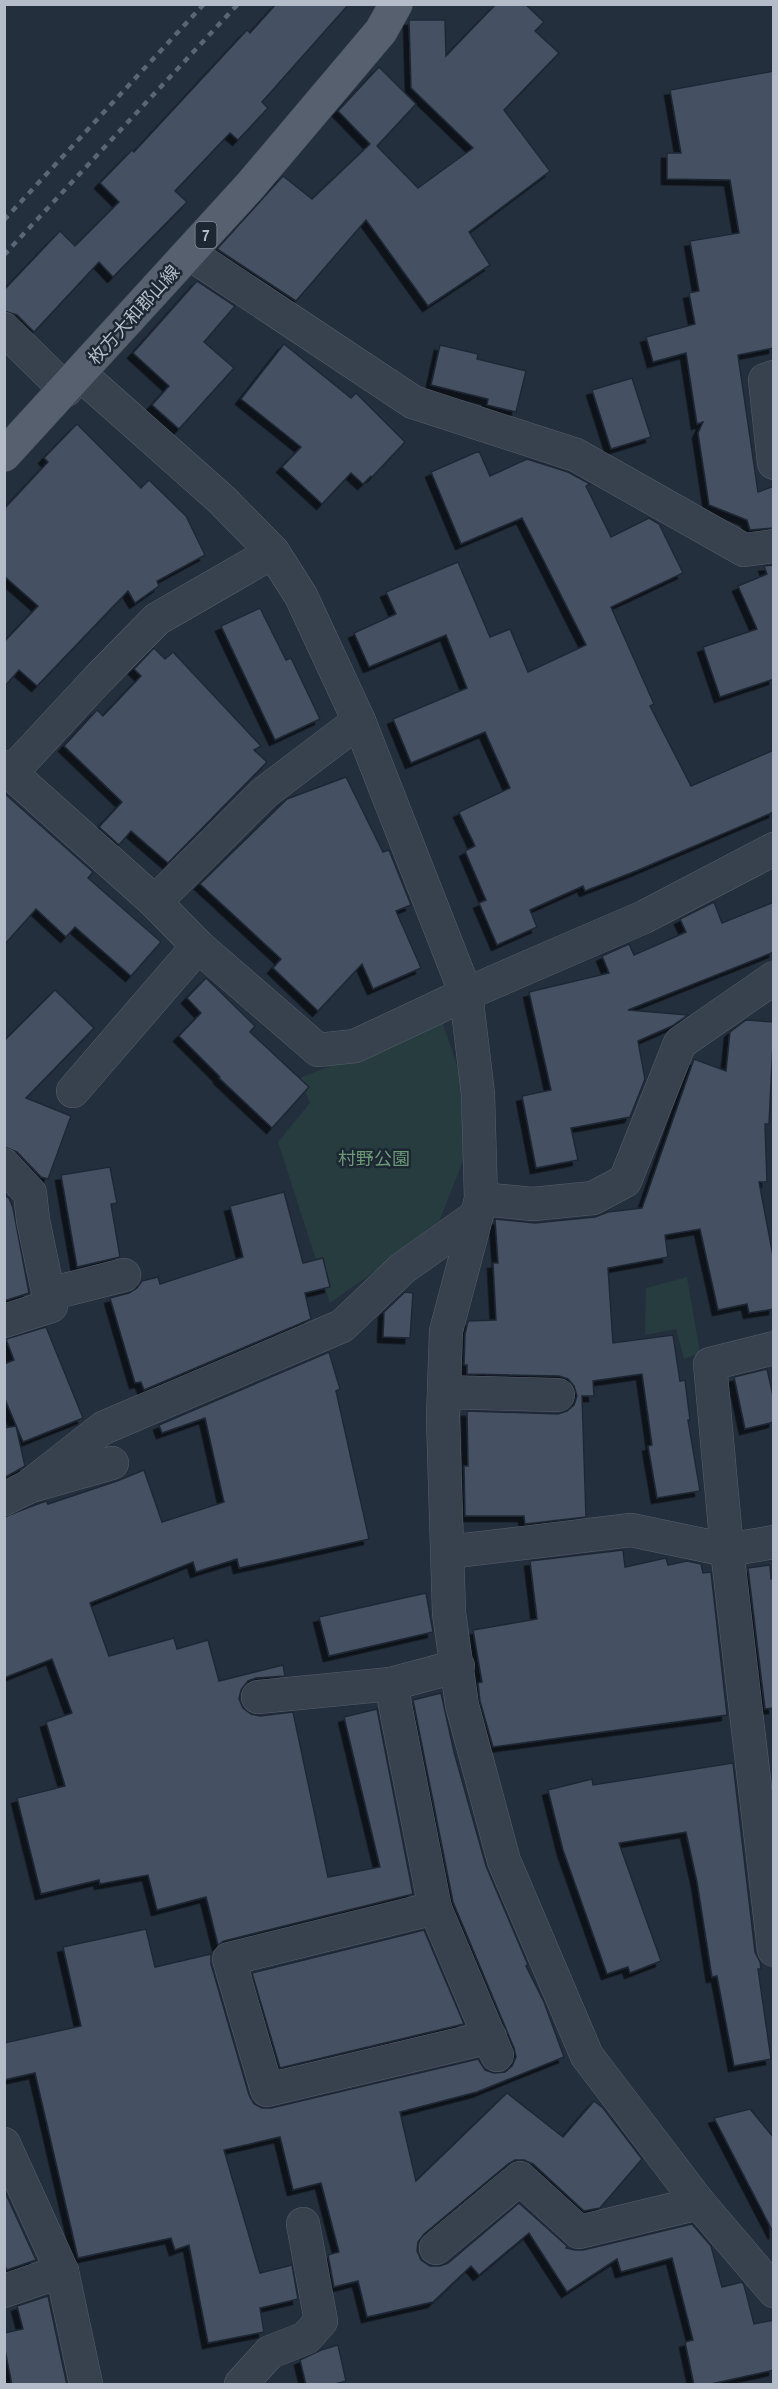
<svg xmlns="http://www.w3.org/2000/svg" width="778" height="2389" viewBox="0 0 778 2389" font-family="'Archivo Narrow','Noto Sans JP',sans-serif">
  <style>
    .green { fill: #263c3f }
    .building { fill: #455162; stroke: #1f2835; stroke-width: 1.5; filter: url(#shadow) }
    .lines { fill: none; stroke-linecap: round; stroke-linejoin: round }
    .minor-casing { stroke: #565f6c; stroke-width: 34 }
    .major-casing { stroke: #414a57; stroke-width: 34 }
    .minor { stroke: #38414e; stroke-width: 33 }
    .major { stroke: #56606e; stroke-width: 33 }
    .rail { stroke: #5a6575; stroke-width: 4.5; stroke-dasharray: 6 6; stroke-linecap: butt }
    .labels { text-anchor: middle; stroke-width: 5; stroke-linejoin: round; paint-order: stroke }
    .shield { fill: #1d2633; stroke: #878f9c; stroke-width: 1.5 }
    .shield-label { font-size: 16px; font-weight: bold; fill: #b4bcc9 }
    .street-label { font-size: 18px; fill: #b4bcc9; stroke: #1d2633 }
    .park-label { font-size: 18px; fill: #6b9a76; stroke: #1d2633 }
  </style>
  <defs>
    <filter id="shadow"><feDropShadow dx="-5.5" dy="5.5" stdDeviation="0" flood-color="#0009"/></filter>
  </defs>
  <rect width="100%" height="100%" fill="#242f3e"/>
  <g class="green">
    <path d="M442,1021L465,1090L468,1148L437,1227L330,1303L278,1142L310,1103L300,1078Z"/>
    <path d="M687,1277L700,1353L684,1359L676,1329L645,1335L646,1288Z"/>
  </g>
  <g class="building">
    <path d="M276,4H349L262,102L268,108L238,140L230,133L175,191L187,202L113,277L99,262L34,332L17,315L4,311V290L60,231L75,246L119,202L100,183L132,150L134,152L247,30L250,33Z"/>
    <path d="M496,4H525L544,22L535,31L559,53L504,110L550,171L469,232L490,265L428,306L366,220L296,301L217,249L283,176L312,199L370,144L338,111L379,67L416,104L377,146L418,188L473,148L411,88L409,20H445L446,56Z"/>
    <path d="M774,71V348L738,355L758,492L774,486V528L750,530L747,520L709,505L698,433L703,422L697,424L686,353L653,362L646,337L695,324L689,293L699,291L690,241L739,233L730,180L667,179V153H681L670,90Z"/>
    <path d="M197,281L235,306L204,342L234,368L179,429L152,405L169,386L133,353Z"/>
    <path d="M284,344L351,398L356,393L405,442L372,477L371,476L363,484L351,473L322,504L282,467L301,447L241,399Z"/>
    <path d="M440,345L478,354L477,359L526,371L516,412L487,405L488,399L431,385Z"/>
    <path d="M632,378L651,437L611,449L592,390Z"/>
    <path d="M77,424L141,488L149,480L186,516L205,555L157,581L159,586L135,603L128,591L37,686L19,670L4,687V642L38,606L4,576V509L48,462L44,458Z"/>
    <path d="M479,451L490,476L527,459L568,472L590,484L586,486L611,537L649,518L659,524L683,573L611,607L654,704L650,706L691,786L774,750V812L636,871L585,891L583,886L530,910L537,927L497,945L479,903L486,900L465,851L475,846L459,812L510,788L485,732L411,763L393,719L467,688L446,635L369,667L354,633L396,614L386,592L458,562L490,637L510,629L528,672L586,645L522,518L461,544L431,472Z"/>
    <path d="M774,565V679L720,697L703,647L757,629L738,586L767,574L764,566Z"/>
    <path d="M260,608L286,660L291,658L320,719L275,740L221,626Z"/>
    <path d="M154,648L165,659L173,652L261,746L254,750L267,762L168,863L131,831L119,845L99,827L122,802L64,746L97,710L103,716L141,676L134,669Z"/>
    <path d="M346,777L383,852L389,850L411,905L396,911L421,968L373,989L362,964L318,1011L273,968L281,959L200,884L287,799Z"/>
    <path d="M4,793L93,872L88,878L161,942L131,976L75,927L66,937L36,909L4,945Z"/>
    <path d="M714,902L722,923L774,902V952L628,1010L688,1015L672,1026L638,1041L645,1079L630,1117L571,1128L578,1160L536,1168L522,1096L551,1090L529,992L609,973L602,956L629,944L634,955L686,932L680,919Z"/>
    <path d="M206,978L255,1026L250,1032L309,1087L272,1128L219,1078L220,1077L179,1036L201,1013L187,998Z"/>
    <path d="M55,990L94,1028L26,1098L71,1116L48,1179L41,1177L17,1152L4,1147V1041Z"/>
    <path d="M746,1020L774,1022L769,1124H765L767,1182H759L774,1261V1309L749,1313L747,1304L718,1310L700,1229L665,1235L668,1257L608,1268L613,1343L673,1335L680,1381L685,1380L690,1420H688L700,1491L657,1498L648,1446L652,1445L642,1374L593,1381L594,1396H582L586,1517L525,1524L524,1516H465L464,1466H468L467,1411L558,1414L567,1411L574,1405L577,1396L574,1386L568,1379L559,1376L467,1374V1365H464L465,1334L468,1321L496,1320L493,1263H498L495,1219L535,1223L595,1217L608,1212L642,1208L694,1059L726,1071L730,1032Z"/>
    <path d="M110,1167L117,1203L111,1204L120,1257L77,1267L61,1175Z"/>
    <path d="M284,1192L303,1263L323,1258L330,1287L305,1293L311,1319L144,1390L141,1382L135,1383L110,1298L129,1293L137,1288L142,1281L158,1277L160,1284L243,1257L230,1206Z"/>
    <path d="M4,1195L9,1198L13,1208L29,1293L4,1301Z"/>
    <path d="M405,1292L413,1293L410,1338L383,1337L384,1312Z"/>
    <path d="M46,1327L83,1418L23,1442L4,1397V1364L14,1360L6,1339Z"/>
    <path d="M329,1352L340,1389L336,1391L369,1539L239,1568L237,1559L196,1572L193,1562L90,1603L109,1656L174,1638L177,1649L208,1640L219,1681L283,1665L285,1676L256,1678L248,1681L241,1690L239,1699L243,1708L251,1714L260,1716L293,1712L328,1877L380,1867L344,1717L377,1709L413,1894L224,1941L218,1945L206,1897L157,1910L148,1875L100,1884L99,1880L41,1894L17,1798L65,1786L46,1722L72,1713L52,1659L4,1678V1517L35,1505L46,1501L48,1504L117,1481L144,1470L162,1522L224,1502L205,1418L162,1433L159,1425Z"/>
    <path d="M767,1369L774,1400V1422L745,1429L734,1377Z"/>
    <path d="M16,1426L25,1466L4,1478V1428Z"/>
    <path d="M623,1550L625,1567L666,1558L668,1565L687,1561L701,1564L703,1573L711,1572L727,1715L493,1747L480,1701L478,1683L482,1682L473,1630L537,1619L530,1561Z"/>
    <path d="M770,1565L771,1579L774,1578V1708L765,1709L748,1568Z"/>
    <path d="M426,1593L433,1632L329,1656L319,1617Z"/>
    <path d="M441,1693L454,1752L486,1866L528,1965L526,1966L544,2002L564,2057L477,2092L400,2112L416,2181L507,2093L563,2137L594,2101L603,2108L642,2159L600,2208L584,2211L533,2164L524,2160H515L508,2164L424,2234L418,2242L417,2251L421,2260L430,2266H440L448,2263L519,2203L567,2246L566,2248L575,2250H583L692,2224L711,2246L722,2287L742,2282L744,2285L754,2324L774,2320V2370L706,2385H694L685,2342L693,2340L672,2258L621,2272L617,2259L567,2292L529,2233L479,2275L471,2266L433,2302L367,2317L358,2281L334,2287L328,2255L339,2252L321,2183L293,2190L280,2137L224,2150L260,2273L292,2265L298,2299L260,2308L264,2332L208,2343L189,2245L175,2250L171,2238L78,2258L35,2073L4,2080V2043L81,2026L63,1947L146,1929L155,1967L211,1954V1964L249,2095L254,2104L262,2108H271L478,2059L485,2070L494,2073L505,2072L512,2066L516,2057L514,2048L453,1902L413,1700Z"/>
    <path d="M733,1763L755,1952L760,1962L761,1969H758L771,2059L734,2066L717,1976L712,1977L697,1882L686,1832L619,1843L661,1961L630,1973L628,1967L607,1974L563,1850L548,1790L592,1779L593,1785Z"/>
    <path d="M424,1930L464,2024L280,2068L252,1973Z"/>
    <path d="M750,2109L774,2138V2234L714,2118Z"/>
    <path d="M4,2190L36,2260L7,2270L4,2264Z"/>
    <path d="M48,2296L67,2385H12L4,2345V2333L23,2329L17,2306Z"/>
    <path d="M338,2345L346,2381L331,2385H306L300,2360L321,2350Z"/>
  </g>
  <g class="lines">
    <g class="minor-casing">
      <g id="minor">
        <path d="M189,253L413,402L576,455L744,550L774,546"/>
        <path d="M4,329L66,390"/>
        <path d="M80,374L222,500L273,552L301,596L359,721L466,994L478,1094L481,1199L446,1331L443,1418L449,1613L462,1705L504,1861L587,2056L699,2203L774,2291"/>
        <path d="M774,377L765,380L774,463"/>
        <path d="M4,767L155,902L198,946L318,1050L355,1046L466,994L644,917L774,849"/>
        <path d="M11,773L98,679L157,619L273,552"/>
        <path d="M155,902L264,793L359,721"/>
        <path d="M73,1091L198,946"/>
        <path d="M4,1165L30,1193L33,1220L51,1306L4,1321"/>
        <path d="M481,1199L533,1204L593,1198L625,1181L680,1043L774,978"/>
        <path d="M49,1294L124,1275"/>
        <path d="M774,1348L710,1364L727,1550L774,1950"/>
        <path d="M444,1392L558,1395"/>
        <path d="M28,1487L103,1428L342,1326L403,1268L476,1216"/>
        <path d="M4,1499L28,1487L112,1463"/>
        <path d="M448,1552L631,1530L727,1550L774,1542"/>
        <path d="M391,1684L435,1908L497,2055"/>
        <path d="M258,1697L391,1684L458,1666"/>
        <path d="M435,1908L229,1959L267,2090L490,2037"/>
        <path d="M4,2144L62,2271L86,2384"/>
        <path d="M436,2248L520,2178L579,2232L699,2203"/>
        <path d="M4,2291L62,2271"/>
        <path d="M241,2384L270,2352L306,2338L321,2321L303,2224"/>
      </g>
    </g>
    <g class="major-casing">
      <path id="major" d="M4,455L250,186L381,31L396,4"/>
    </g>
    <use href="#minor" class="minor"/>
    <use href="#major" class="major"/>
    <g class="rail">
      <path d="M4,220L204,4"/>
      <path d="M4,255L238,4"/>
    </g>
  </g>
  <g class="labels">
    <rect class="shield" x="195.5" y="222" width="21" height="26" rx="4.5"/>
    <g class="shield-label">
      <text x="206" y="241">7</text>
    </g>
    <g class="street-label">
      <text transform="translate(134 315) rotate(-48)" y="6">枚方大和郡山線</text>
    </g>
    <g class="park-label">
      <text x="374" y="1165">村野公園</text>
    </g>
  </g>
  <rect width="778" height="2389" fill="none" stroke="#b4bcc9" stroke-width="12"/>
</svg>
